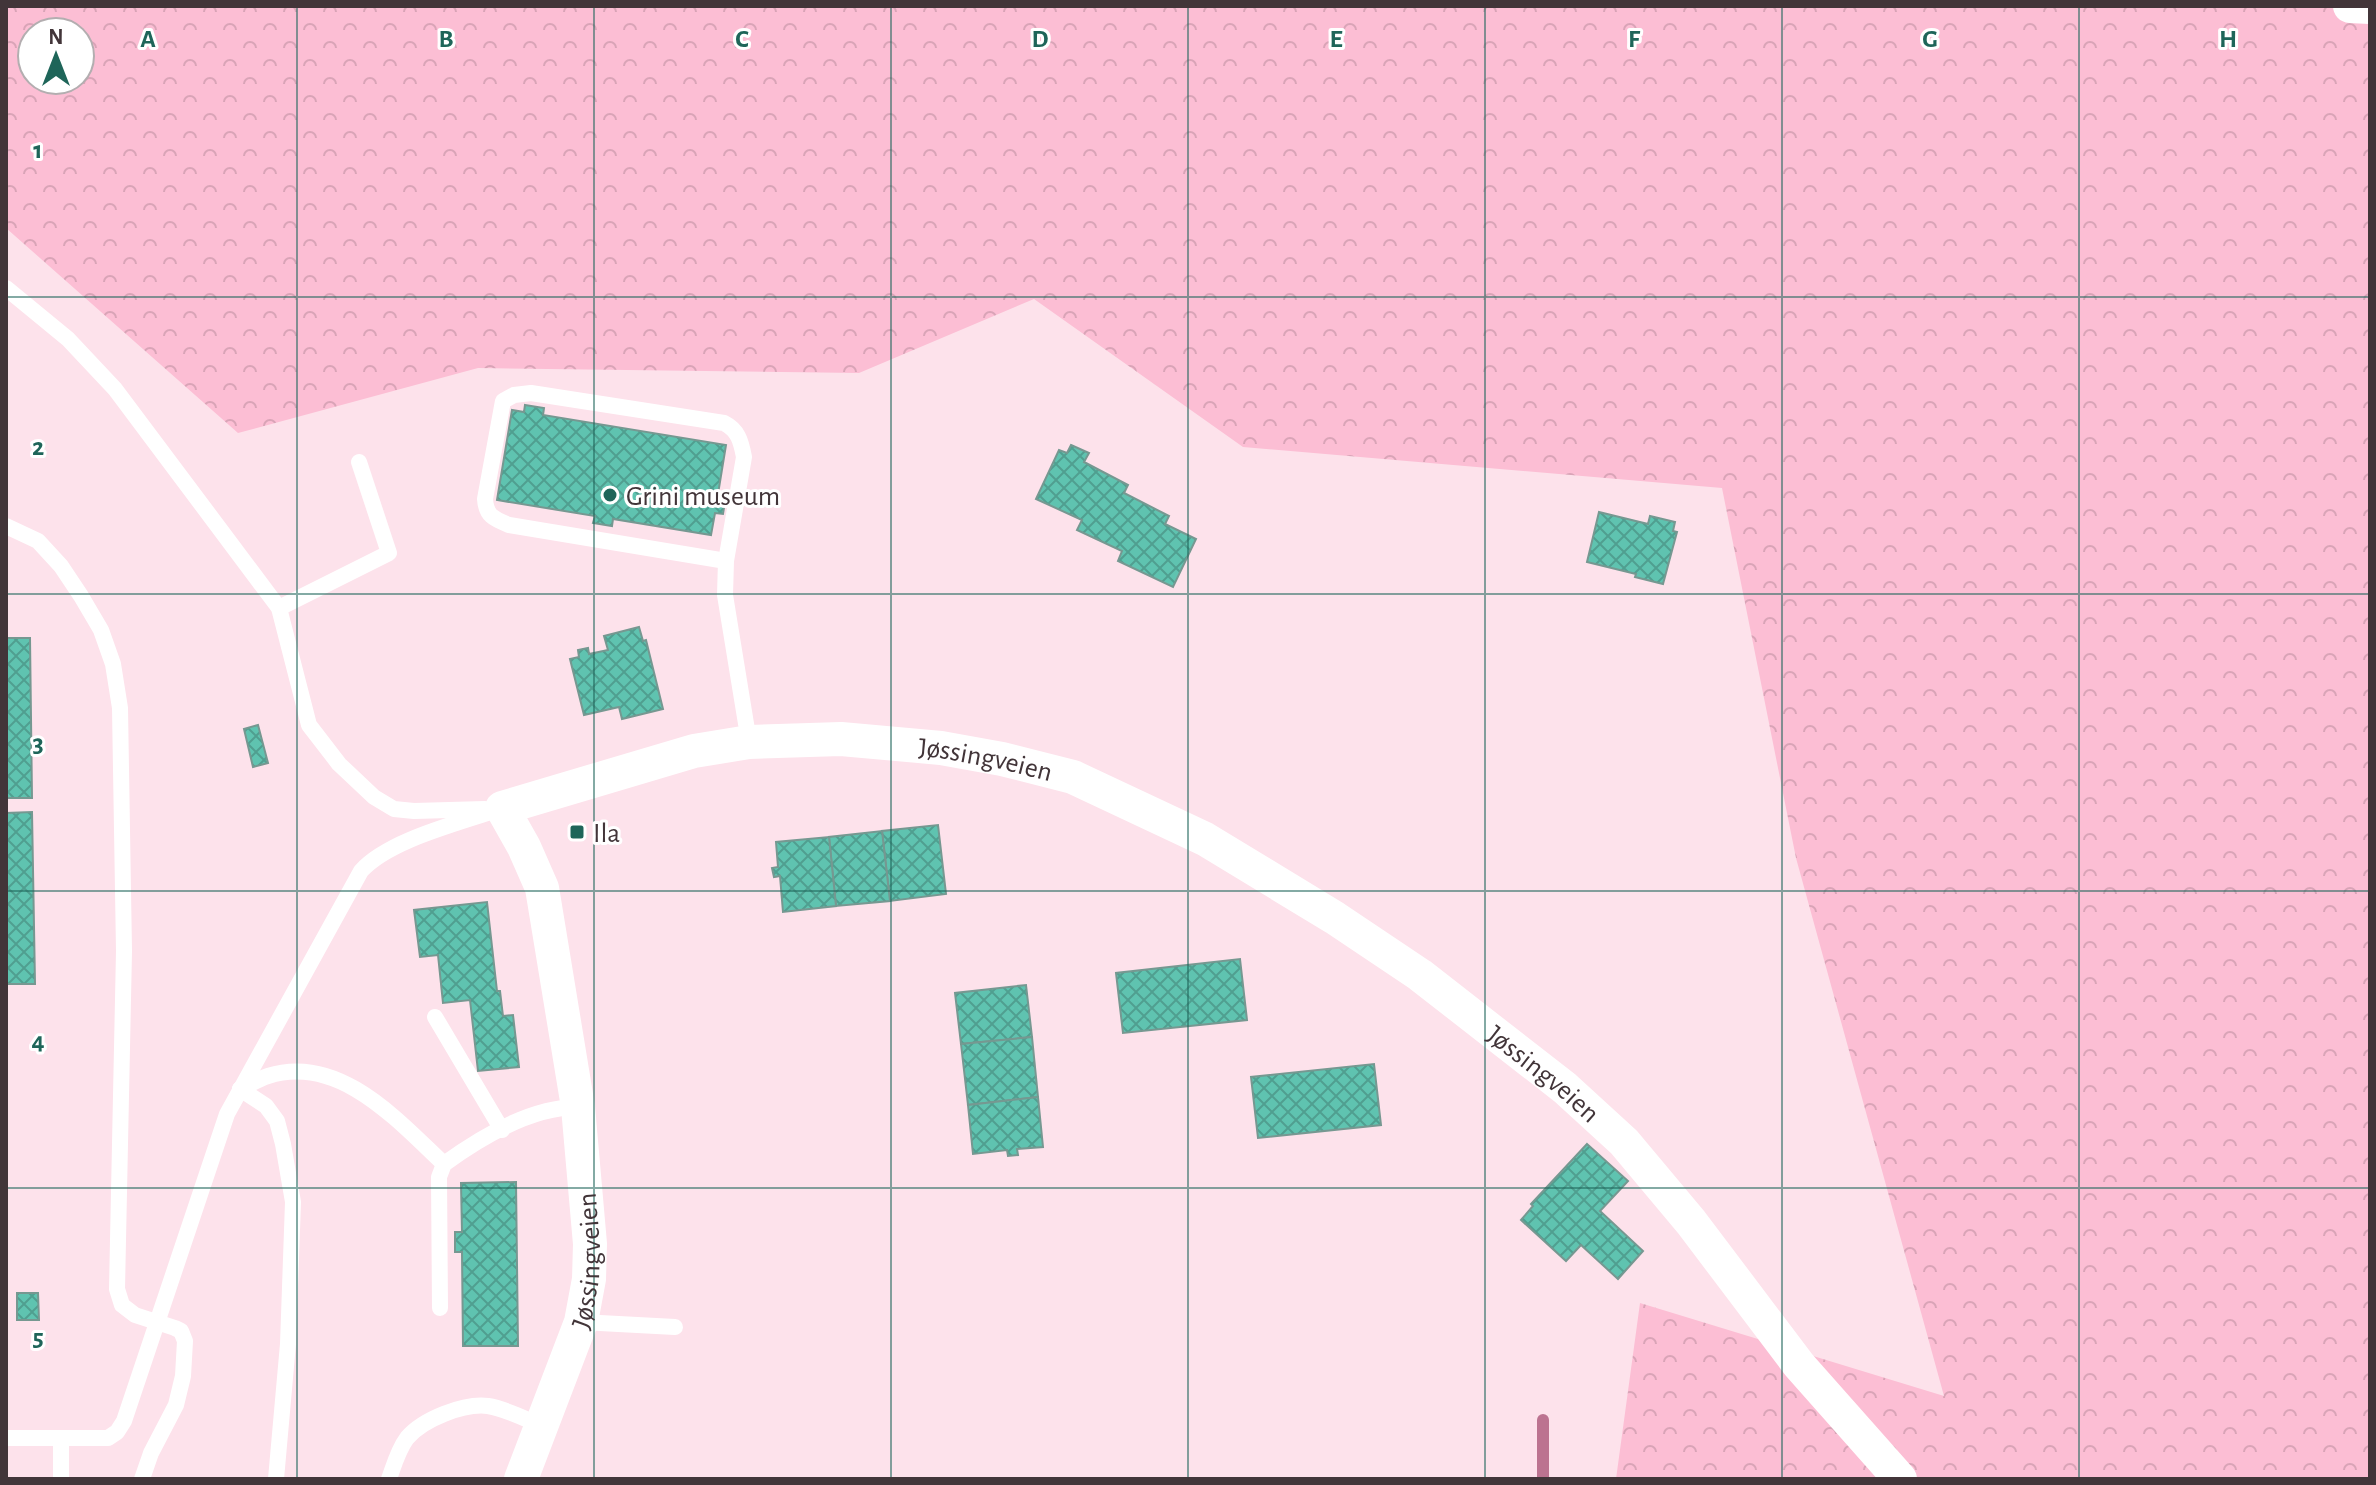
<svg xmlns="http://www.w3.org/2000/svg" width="2376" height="1485" viewBox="0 0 2376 1485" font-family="'Alegreya Sans',sans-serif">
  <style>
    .forest { fill: url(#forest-crowns); fill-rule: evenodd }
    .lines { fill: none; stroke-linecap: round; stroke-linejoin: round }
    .stream { stroke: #bc7390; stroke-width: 12 }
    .building { fill: url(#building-cross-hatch); stroke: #769891; stroke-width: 2 }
    .service { stroke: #fff; stroke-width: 16 }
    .minor { stroke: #fff; stroke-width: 34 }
    .grid { fill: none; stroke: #1e6559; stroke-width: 2; stroke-opacity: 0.55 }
    .poi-dot { fill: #1e6559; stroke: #fff; stroke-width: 3 }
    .labels { text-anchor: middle; stroke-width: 6; stroke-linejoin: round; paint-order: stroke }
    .poi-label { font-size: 28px; fill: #423539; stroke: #fff; text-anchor: start }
    .street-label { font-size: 28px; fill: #423539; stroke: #fff }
    .grid-label { font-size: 26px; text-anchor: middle; font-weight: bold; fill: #1e6559; stroke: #fff; stroke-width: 6; stroke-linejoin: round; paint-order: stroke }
  </style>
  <defs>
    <pattern id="forest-crowns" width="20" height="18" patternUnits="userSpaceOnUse" patternTransform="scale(2)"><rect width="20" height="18" fill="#fcbed4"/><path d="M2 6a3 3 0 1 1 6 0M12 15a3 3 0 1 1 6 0" fill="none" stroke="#d9a4b7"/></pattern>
    <pattern id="building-cross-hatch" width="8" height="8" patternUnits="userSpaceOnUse" patternTransform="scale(2)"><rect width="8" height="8" fill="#5fc3b0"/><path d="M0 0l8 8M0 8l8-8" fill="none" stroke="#509f90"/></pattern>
  </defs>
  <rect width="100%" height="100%" fill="#fde2eb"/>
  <path class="forest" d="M6,6H2370V1479H1616L1640,1303L1944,1396L1796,858L1722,488L1243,447L1034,299L859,373L478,368L238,433L6,228ZM32,32H80V80H32Z"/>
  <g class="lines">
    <path class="stream" d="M1543,1420V1479"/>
  </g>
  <g class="building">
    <path d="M525,405L544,408L543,415L726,445L718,494L726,495L723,514L715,513L711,535L613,519L612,526L593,523L595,516L497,500L512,410L524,412Z"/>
    <path d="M1071,445L1089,453L1084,462L1128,485L1124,493L1169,516L1165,524L1196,539L1173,587L1118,561L1122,551L1077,530L1082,520L1036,499L1059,450L1067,453Z"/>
    <path d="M1599,512L1648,524L1650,516L1675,522L1673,531L1677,532L1663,584L1635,577L1636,574L1587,562Z"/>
    <path d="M639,627L643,641L646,640L663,709L622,719L619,707L584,715L570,659L579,657L578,650L588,648L589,654L608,650L604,636Z"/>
    <path d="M6,638H30L32,798H6Z"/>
    <path d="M258,725L268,763L253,767L244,729Z"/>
    <path d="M32,812L35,984H6V813Z"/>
    <path d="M938,825L946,894L890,901L882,831Z"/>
    <path d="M882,831L890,901L836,906L829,837Z"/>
    <path d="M829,837L836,906L783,912L780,876L774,877L772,868L778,867L776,842Z"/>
    <path d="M487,902L497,991H500L503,1016L513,1015L519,1067L478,1071L470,1000L443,1003L438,955L420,957L414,910Z"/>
    <path d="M1240,959L1247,1020L1123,1033L1116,973Z"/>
    <path d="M1026,985L1032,1037L961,1044L955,993Z"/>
    <path d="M1032,1037L1038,1097L968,1105L961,1044Z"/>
    <path d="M1374,1064L1381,1125L1258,1138L1251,1077Z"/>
    <path d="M1038,1097L1043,1147L1017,1149L1018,1155L1008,1156L1007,1150L973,1154L968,1105Z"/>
    <path d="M1587,1144L1628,1181L1600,1211L1643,1251L1618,1279L1581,1245L1566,1261L1521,1220L1533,1206L1531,1204Z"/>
    <path d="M516,1182L518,1346H463L462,1252H455V1232H462L461,1183Z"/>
    <path d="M17,1293H38L39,1320H17Z"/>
  </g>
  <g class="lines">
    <g class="service">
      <path d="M6,288L68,339L115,389L279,608L309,725L339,764L374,797L394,809L414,811L485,809"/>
      <path d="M6,526L38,541L61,566L81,596L101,630L113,664L120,708L124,951L117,1289L122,1305L135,1315L175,1328L181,1331L185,1341L183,1376L176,1405L151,1453L142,1479"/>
      <path d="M726,561L509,525C494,519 486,516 485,499L503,401L514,395L531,393L724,423C738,430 741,441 744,457L726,561L725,595L749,742"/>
      <path d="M279,608L389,553L359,462"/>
      <path d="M435,1017L502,1130"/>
      <path d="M240,1089L266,1106L277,1121L283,1144L293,1202L288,1344L276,1479"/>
      <path d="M240,1089C249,1085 258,1079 268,1076C339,1053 398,1121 444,1164"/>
      <path d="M440,1308L439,1177L444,1164C481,1137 532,1107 578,1107"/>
      <path d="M581,1322L675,1327"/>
      <path d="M6,1438H108L117,1432L124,1421L227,1114L361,871C390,839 461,823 502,808"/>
      <path d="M61,1438V1479"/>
      <path d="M389,1479C394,1465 398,1450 407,1438C423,1419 464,1403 488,1406C507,1409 525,1419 542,1426"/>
    </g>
    <g class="minor">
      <path d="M2350,6L2370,7"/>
      <path id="s1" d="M521,1479L581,1322L589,1279L590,1244L578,1107L542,888L524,847L502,808L694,751L749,742L841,739L941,748L1002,759L1073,777L1205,839L1335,918L1420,975L1565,1088L1624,1142L1691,1222L1799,1365L1900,1479"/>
    </g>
  </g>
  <path class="grid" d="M297,6V1479M594,6V1479M891,6V1479M1188,6V1479M1485,6V1479M1782,6V1479M2079,6V1479M6,297H2370M6,594H2370M6,891H2370M6,1188H2370"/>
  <g class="poi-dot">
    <circle cx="610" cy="495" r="8"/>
    <rect x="569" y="824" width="16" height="16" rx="4"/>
  </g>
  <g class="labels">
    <g class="poi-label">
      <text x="626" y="505">Grini museum</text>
      <text x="593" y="842">Ila</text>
    </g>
    <g class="street-label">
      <text dy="10" stroke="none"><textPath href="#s1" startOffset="1190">Jøssingveien</textPath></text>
      <text dy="10" stroke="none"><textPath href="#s1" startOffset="1838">Jøssingveien</textPath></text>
      <text dy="10" stroke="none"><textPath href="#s1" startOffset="230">Jøssingveien</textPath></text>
    </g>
  </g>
  <g class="grid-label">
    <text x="148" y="47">A</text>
    <text x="446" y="47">B</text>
    <text x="742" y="47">C</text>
    <text x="1040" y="47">D</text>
    <text x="1336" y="47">E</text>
    <text x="1634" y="47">F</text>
    <text x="1930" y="47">G</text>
    <text x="2228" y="47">H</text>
    <text x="38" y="158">1</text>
    <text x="38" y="455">2</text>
    <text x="38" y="752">3</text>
    <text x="38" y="1049">4</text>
    <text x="38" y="1346">5</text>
  </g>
  <rect width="2376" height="1485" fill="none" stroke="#423539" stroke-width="16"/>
  <g transform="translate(56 56)"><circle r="38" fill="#ffffff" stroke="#b3aeb0" stroke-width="2"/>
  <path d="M0-6L14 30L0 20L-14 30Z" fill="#1e6559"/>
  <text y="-12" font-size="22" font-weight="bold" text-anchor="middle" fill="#423539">N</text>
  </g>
</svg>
